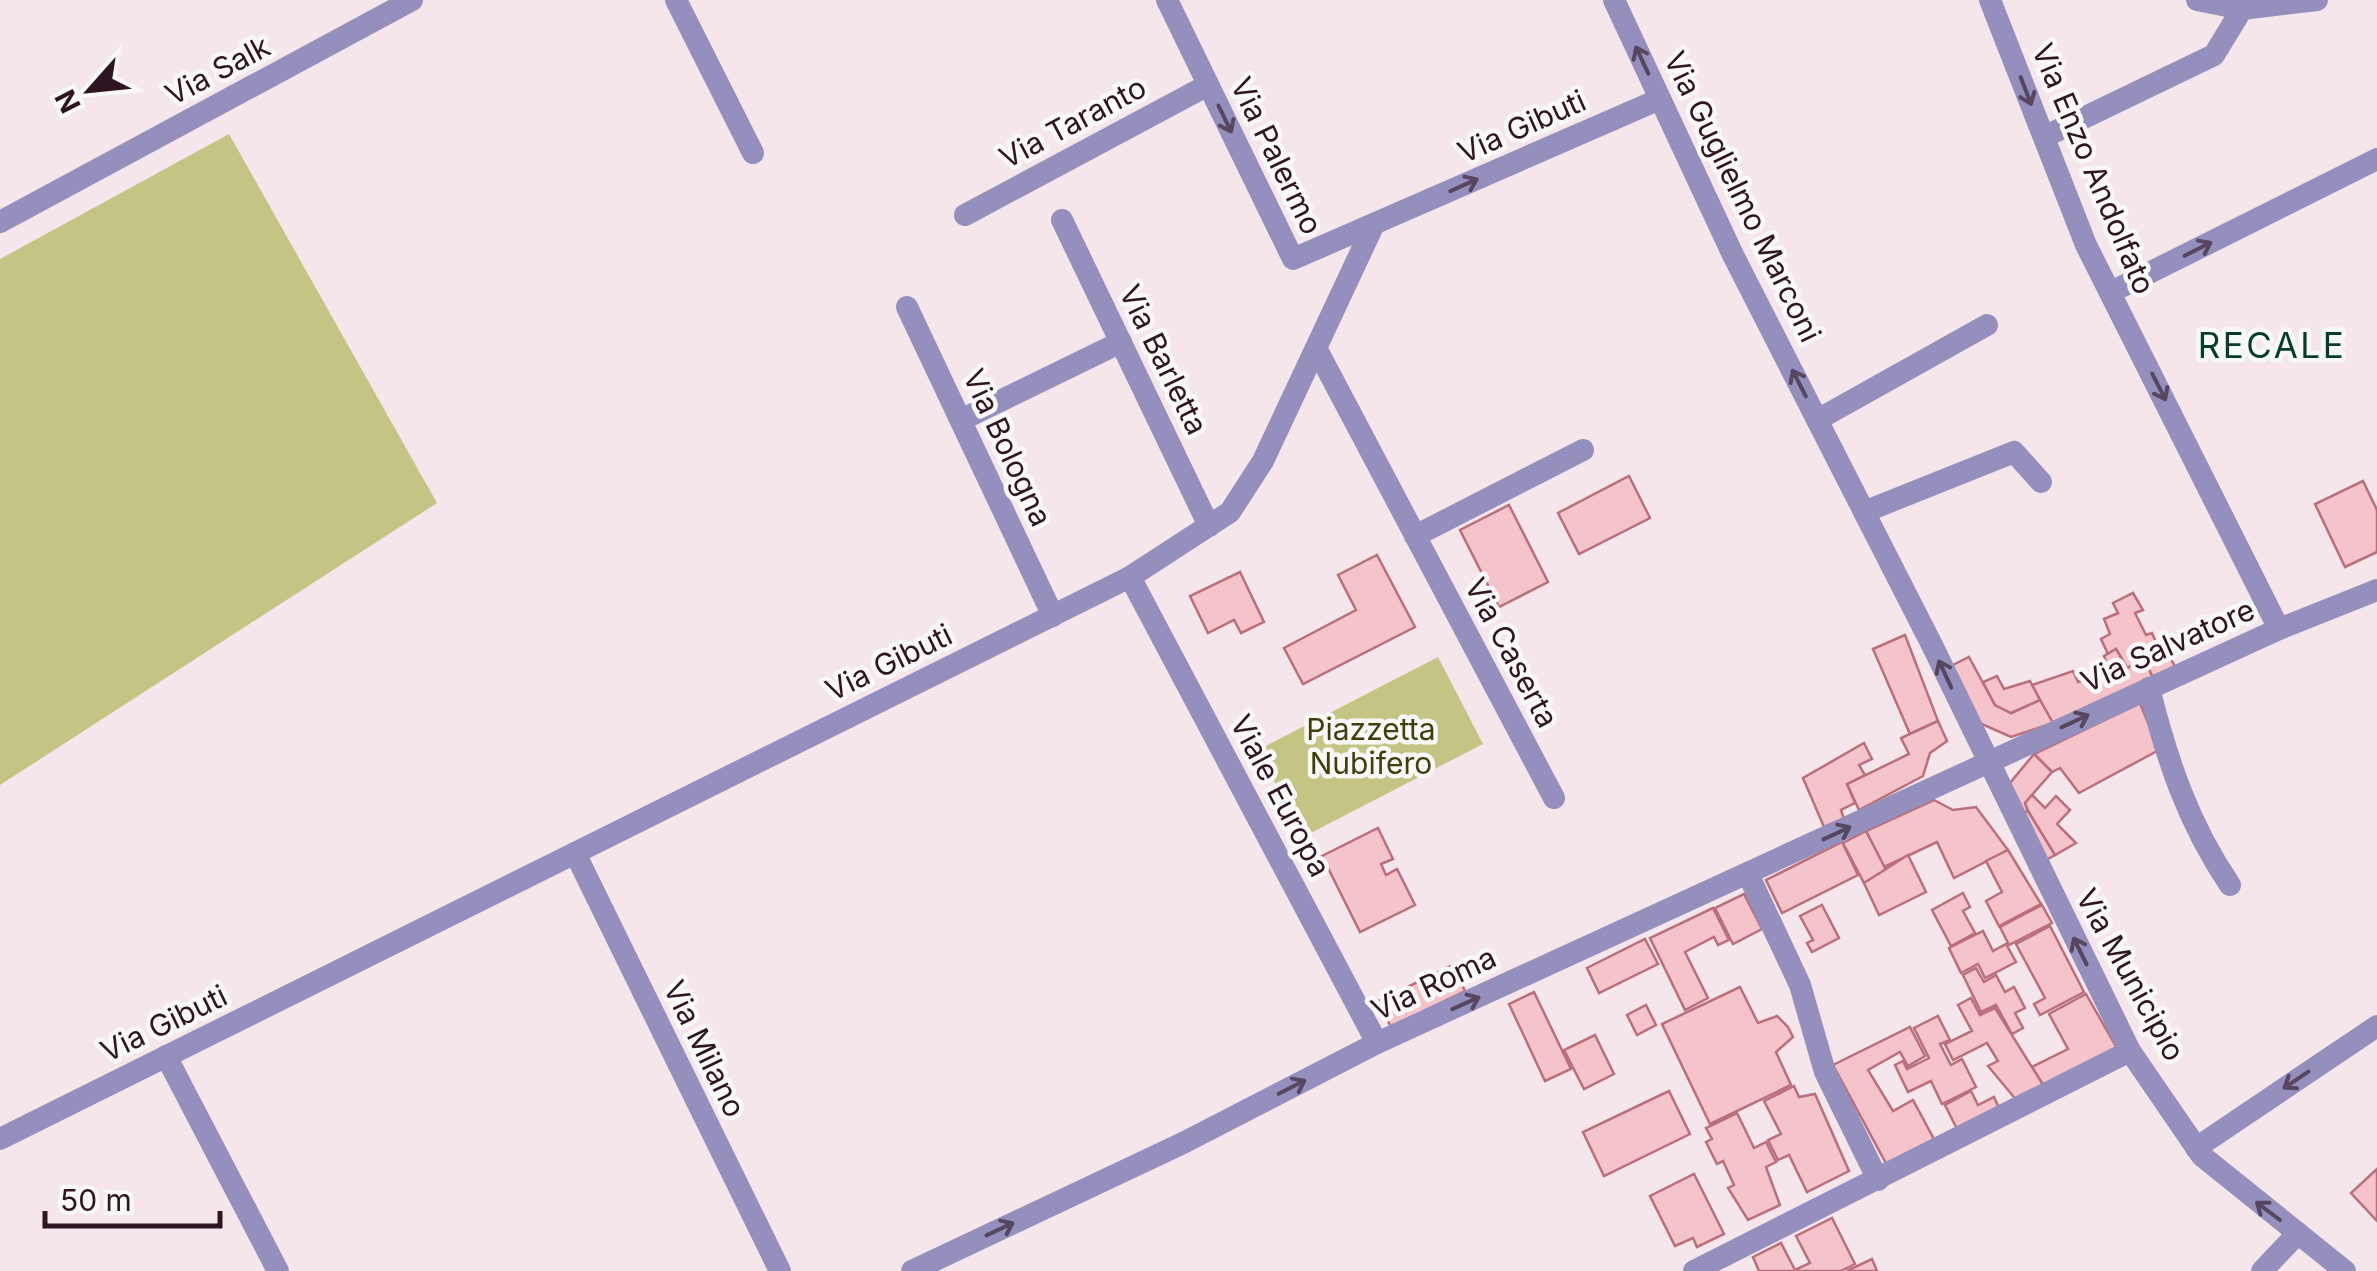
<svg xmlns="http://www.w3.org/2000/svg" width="2377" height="1271" viewBox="0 0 2377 1271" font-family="Inter,sans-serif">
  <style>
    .green { fill: #c4c585 }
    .building { fill: #f5c4cb; stroke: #b96f7c; stroke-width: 2.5 }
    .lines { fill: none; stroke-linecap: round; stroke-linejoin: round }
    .minor { stroke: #948fbd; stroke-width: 22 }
    .oneway { stroke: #574660 }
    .labels { text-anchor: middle; stroke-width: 9; stroke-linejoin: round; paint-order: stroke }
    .street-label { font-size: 30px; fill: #2f1522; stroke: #f8f8f8 }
    .park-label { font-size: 30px; fill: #403f09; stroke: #f8f8f8 }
    .quarter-label { font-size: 35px; letter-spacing: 2.5px; fill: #053c2d; stroke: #f8f8f8 }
  </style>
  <rect width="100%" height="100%" fill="#f5e6ec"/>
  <g class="green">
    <path d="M229,134L437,503L0,785V259Z"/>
    <path d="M1438,657L1483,744L1303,837L1258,750Z"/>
  </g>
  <g class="building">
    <path d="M1629,476L1650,518L1579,554L1558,513Z"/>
    <path d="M2363,481L2377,510V552L2345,567L2315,504Z"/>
    <path d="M1509,505L1548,582L1499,607L1460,530Z"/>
    <path d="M1377,555L1415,627L1303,684L1284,648L1356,610L1338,575Z"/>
    <path d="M1240,572L1264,622L1241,633L1234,620L1208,633L1190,596Z"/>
    <path d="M2133,593L2143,610L2135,613L2146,635L2152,633L2160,652L2166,648L2175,667L2154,680L2144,659L2127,668L2116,649L2108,654L2101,639L2110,634L2104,619L2118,613L2113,603Z"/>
    <path d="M1905,635L1938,721L1910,734L1873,649Z"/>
    <path d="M2116,649L2127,668L2144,659L2154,680L2054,726L2032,685L2073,671L2078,682L2110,671L2104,656Z"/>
    <path d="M1969,657L1995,705L2011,713L2040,700L2053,723L2011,737L1975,721L1949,667Z"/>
    <path d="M1997,676L2004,689L2030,681L2040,700L2011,713L1995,705L1983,682Z"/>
    <path d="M2140,703L2159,750L2079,793L2060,768L2052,772L2034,754Z"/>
    <path d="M1938,721L1947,741L1930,753L1923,776L1859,810L1847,784L1909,754L1901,738Z"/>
    <path d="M1864,743L1872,759L1859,765L1865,775L1847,784L1855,803L1841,810L1844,819L1824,827L1803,778Z"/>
    <path d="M2034,754L2052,772L2025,803L2028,811L2017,817L2005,789Z"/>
    <path d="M2032,795L2045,808L2056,796L2070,810L2057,824L2076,843L2055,855L2028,811L2025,803Z"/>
    <path d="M1934,800L1953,810L1976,807L2008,850L1954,878L1937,842L1884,867L1866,831Z"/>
    <path d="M2028,811L2055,855L2040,863L2017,817Z"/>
    <path d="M1378,828L1393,859L1381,864L1386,875L1397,869L1415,905L1360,932L1322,856Z"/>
    <path d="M1866,831L1887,872L1864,883L1843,843Z"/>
    <path d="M1842,842L1858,875L1782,913L1766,880Z"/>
    <path d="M2008,850L2041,904L1999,926L1986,901L2002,892L1986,861Z"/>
    <path d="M1908,855L1926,892L1879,915L1864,883Z"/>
    <path d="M1963,893L1970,907L1963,911L1975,933L1951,946L1932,910Z"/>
    <path d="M1744,894L1762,929L1733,944L1715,908Z"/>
    <path d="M1822,905L1839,938L1812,952L1807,943L1813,940L1800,916Z"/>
    <path d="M2042,905L2052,923L2009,945L2000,927Z"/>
    <path d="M1713,908L1729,940L1718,945L1714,937L1685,952L1708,998L1685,1010L1650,938Z"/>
    <path d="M2050,926L2084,992L2040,1015L2034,1004L2045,998L2016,944Z"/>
    <path d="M1983,931L1993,951L2006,944L2016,962L1985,978L1978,964L1961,973L1949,948Z"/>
    <path d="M1645,939L1658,964L1599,993L1587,968Z"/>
    <path d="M1453,965L1465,991L1391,1027L1378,1001Z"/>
    <path d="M1976,968L1984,982L1996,975L2005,992L2014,987L2025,1008L2015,1013L2023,1028L2012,1034L1996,1005L1981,1012L1963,975Z"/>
    <path d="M1740,987L1758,1023L1777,1016L1788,1027L1793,1037L1776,1052L1791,1085L1710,1124L1662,1024Z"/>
    <path d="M1534,992L1571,1069L1545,1081L1509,1004Z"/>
    <path d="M2086,994L2118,1050L2045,1088L2032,1067L2068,1049L2049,1014Z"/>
    <path d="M1971,998L1980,1015L1995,1008L2045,1088L2018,1102L1988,1066L1998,1061L1987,1043L1953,1060L1945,1044L1972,1031L1958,1005Z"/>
    <path d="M1646,1005L1656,1025L1637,1035L1627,1015Z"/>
    <path d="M1938,1016L1950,1040L1940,1044L1951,1065L1962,1059L1976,1087L1942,1104L1931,1081L1908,1092L1895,1065L1903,1061L1907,1069L1929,1058L1914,1028Z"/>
    <path d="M1910,1027L1925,1056L1908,1066L1900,1052L1868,1070L1893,1111L1913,1100L1936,1143L1888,1167L1833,1065Z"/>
    <path d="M1595,1035L1614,1074L1584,1089L1564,1050Z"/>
    <path d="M1794,1086L1799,1097L1815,1094L1849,1171L1807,1192L1789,1155L1778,1160L1768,1140L1781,1134L1764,1101Z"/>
    <path d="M1669,1091L1690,1134L1604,1176L1583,1132Z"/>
    <path d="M1971,1091L1978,1105L1994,1097L2000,1110L1958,1131L1945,1105Z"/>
    <path d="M1737,1113L1754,1148L1766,1142L1776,1162L1766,1167L1780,1205L1748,1220L1728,1188L1734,1185L1723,1161L1717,1164L1706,1142L1712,1139L1706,1128Z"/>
    <path d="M2377,1169V1221L2351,1193Z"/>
    <path d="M1694,1174L1724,1234L1697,1247L1693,1238L1675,1246L1650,1196Z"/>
    <path d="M1832,1218L1855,1264L1841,1271H1759L1753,1257L1781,1243L1795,1270L1810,1263L1796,1236Z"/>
    <path d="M1872,1259L1877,1271H1847Z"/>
  </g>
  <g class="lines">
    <g class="minor">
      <path d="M676,0L753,153"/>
      <path d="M1167,0L1293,259L1660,99"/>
      <path d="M1614,0L1733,255L1932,645L2130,1051L2202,1156L2345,1271"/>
      <path d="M1990,0L2086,245L2279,629"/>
      <path d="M2197,0L2242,9L2317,0"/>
      <path d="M2044,137L2214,55L2242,9"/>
      <path d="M965,215L1208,85"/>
      <path d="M1062,220L1209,526"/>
      <path d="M0,222L412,0"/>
      <path d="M2111,292L2377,159"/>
      <path d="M907,307L1053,616"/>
      <path d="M1316,348L1554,798"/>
      <path d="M961,420L1121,342"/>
      <path d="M1817,420L1987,325"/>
      <path d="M1864,512L2014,452L2041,482"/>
      <path d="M1415,536L1583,450"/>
      <path d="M1130,577L1377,1043"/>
      <path d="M2149,688C2167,760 2188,823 2230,885"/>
      <path d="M575,853L780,1271"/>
      <path d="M1748,874L1800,985L1825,1072L1878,1180"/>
      <path d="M166,1056L278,1271"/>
      <path d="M0,1139L1130,577L1230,512L1263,461L1374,224"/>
      <path d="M2196,1148L2377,1026"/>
      <path d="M912,1271L1183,1143L1377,1043L2279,629L2377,590"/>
      <path d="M1694,1271L2130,1051"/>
      <path d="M2262,1271L2298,1233"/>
    </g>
  </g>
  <defs><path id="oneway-shaft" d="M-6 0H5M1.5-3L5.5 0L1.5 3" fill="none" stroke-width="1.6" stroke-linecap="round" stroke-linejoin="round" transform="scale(2.5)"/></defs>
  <g class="oneway">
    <use href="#oneway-shaft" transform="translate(1642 60) rotate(-115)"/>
    <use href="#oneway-shaft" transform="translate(2026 91) rotate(69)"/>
    <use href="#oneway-shaft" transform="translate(1225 119) rotate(64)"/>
    <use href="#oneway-shaft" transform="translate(1464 185) rotate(-24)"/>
    <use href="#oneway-shaft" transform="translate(2198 249) rotate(-27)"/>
    <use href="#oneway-shaft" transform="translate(1799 383) rotate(-117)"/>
    <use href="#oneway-shaft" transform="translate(2159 387) rotate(63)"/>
    <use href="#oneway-shaft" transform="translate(1945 674) rotate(-115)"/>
    <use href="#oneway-shaft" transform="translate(2075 721) rotate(-25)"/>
    <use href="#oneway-shaft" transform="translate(1837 833) rotate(-25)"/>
    <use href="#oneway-shaft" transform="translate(2080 951) rotate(-116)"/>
    <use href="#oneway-shaft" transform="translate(1466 1003) rotate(-24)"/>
    <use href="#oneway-shaft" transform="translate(2296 1080) rotate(146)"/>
    <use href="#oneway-shaft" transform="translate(1292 1087) rotate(-27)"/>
    <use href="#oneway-shaft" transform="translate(2268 1211) rotate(-143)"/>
    <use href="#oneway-shaft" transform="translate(1000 1229) rotate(-25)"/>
  </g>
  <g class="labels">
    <g class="street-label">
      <text transform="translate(218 71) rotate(-28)" y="10">Via Salk</text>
      <text transform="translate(1073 123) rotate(-28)" y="10">Via Taranto</text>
      <text transform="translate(1522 127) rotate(-24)" y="10">Via Gibuti</text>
      <text transform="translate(1276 156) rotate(64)" y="10">Via Palermo</text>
      <text transform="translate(2093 169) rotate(67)" y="10">Via Enzo Andolfato</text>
      <text transform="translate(1742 197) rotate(64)" y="10">Via Guglielmo Marconi</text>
      <text transform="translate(1163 360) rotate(64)" y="10">Via Barletta</text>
      <text transform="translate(1007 448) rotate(65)" y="10">Via Bologna</text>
      <text transform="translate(2168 646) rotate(-24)" y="10">Via Salvatore</text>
      <text transform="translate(1511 653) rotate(62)" y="10">Via Caserta</text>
      <text transform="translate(889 663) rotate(-26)" y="10">Via Gibuti</text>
      <text transform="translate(1280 796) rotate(62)" y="10">Viale Europa</text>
      <text transform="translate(2130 975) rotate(61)" y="10">Via Municipio</text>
      <text transform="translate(1434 984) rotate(-25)" y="10">Via Roma</text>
      <text transform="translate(164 1024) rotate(-26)" y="10">Via Gibuti</text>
      <text transform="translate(704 1049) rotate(64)" y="10">Via Milano</text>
    </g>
    <g class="park-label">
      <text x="1371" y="740">Piazzetta<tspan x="1371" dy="34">Nubifero</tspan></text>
    </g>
    <g class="quarter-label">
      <text x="2272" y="358">RECALE</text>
    </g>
  </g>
  <g transform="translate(90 90) rotate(243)" stroke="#f8f8f8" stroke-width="8" paint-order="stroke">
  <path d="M0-8L18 38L0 25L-18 38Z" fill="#2f1522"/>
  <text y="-15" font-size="28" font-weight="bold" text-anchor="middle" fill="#2f1522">N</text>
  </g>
  <path d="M45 1211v15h175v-15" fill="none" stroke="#2f1522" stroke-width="5"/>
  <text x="60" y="1211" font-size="30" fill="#2f1522" stroke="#f8f8f8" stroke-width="8" paint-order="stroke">50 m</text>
</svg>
